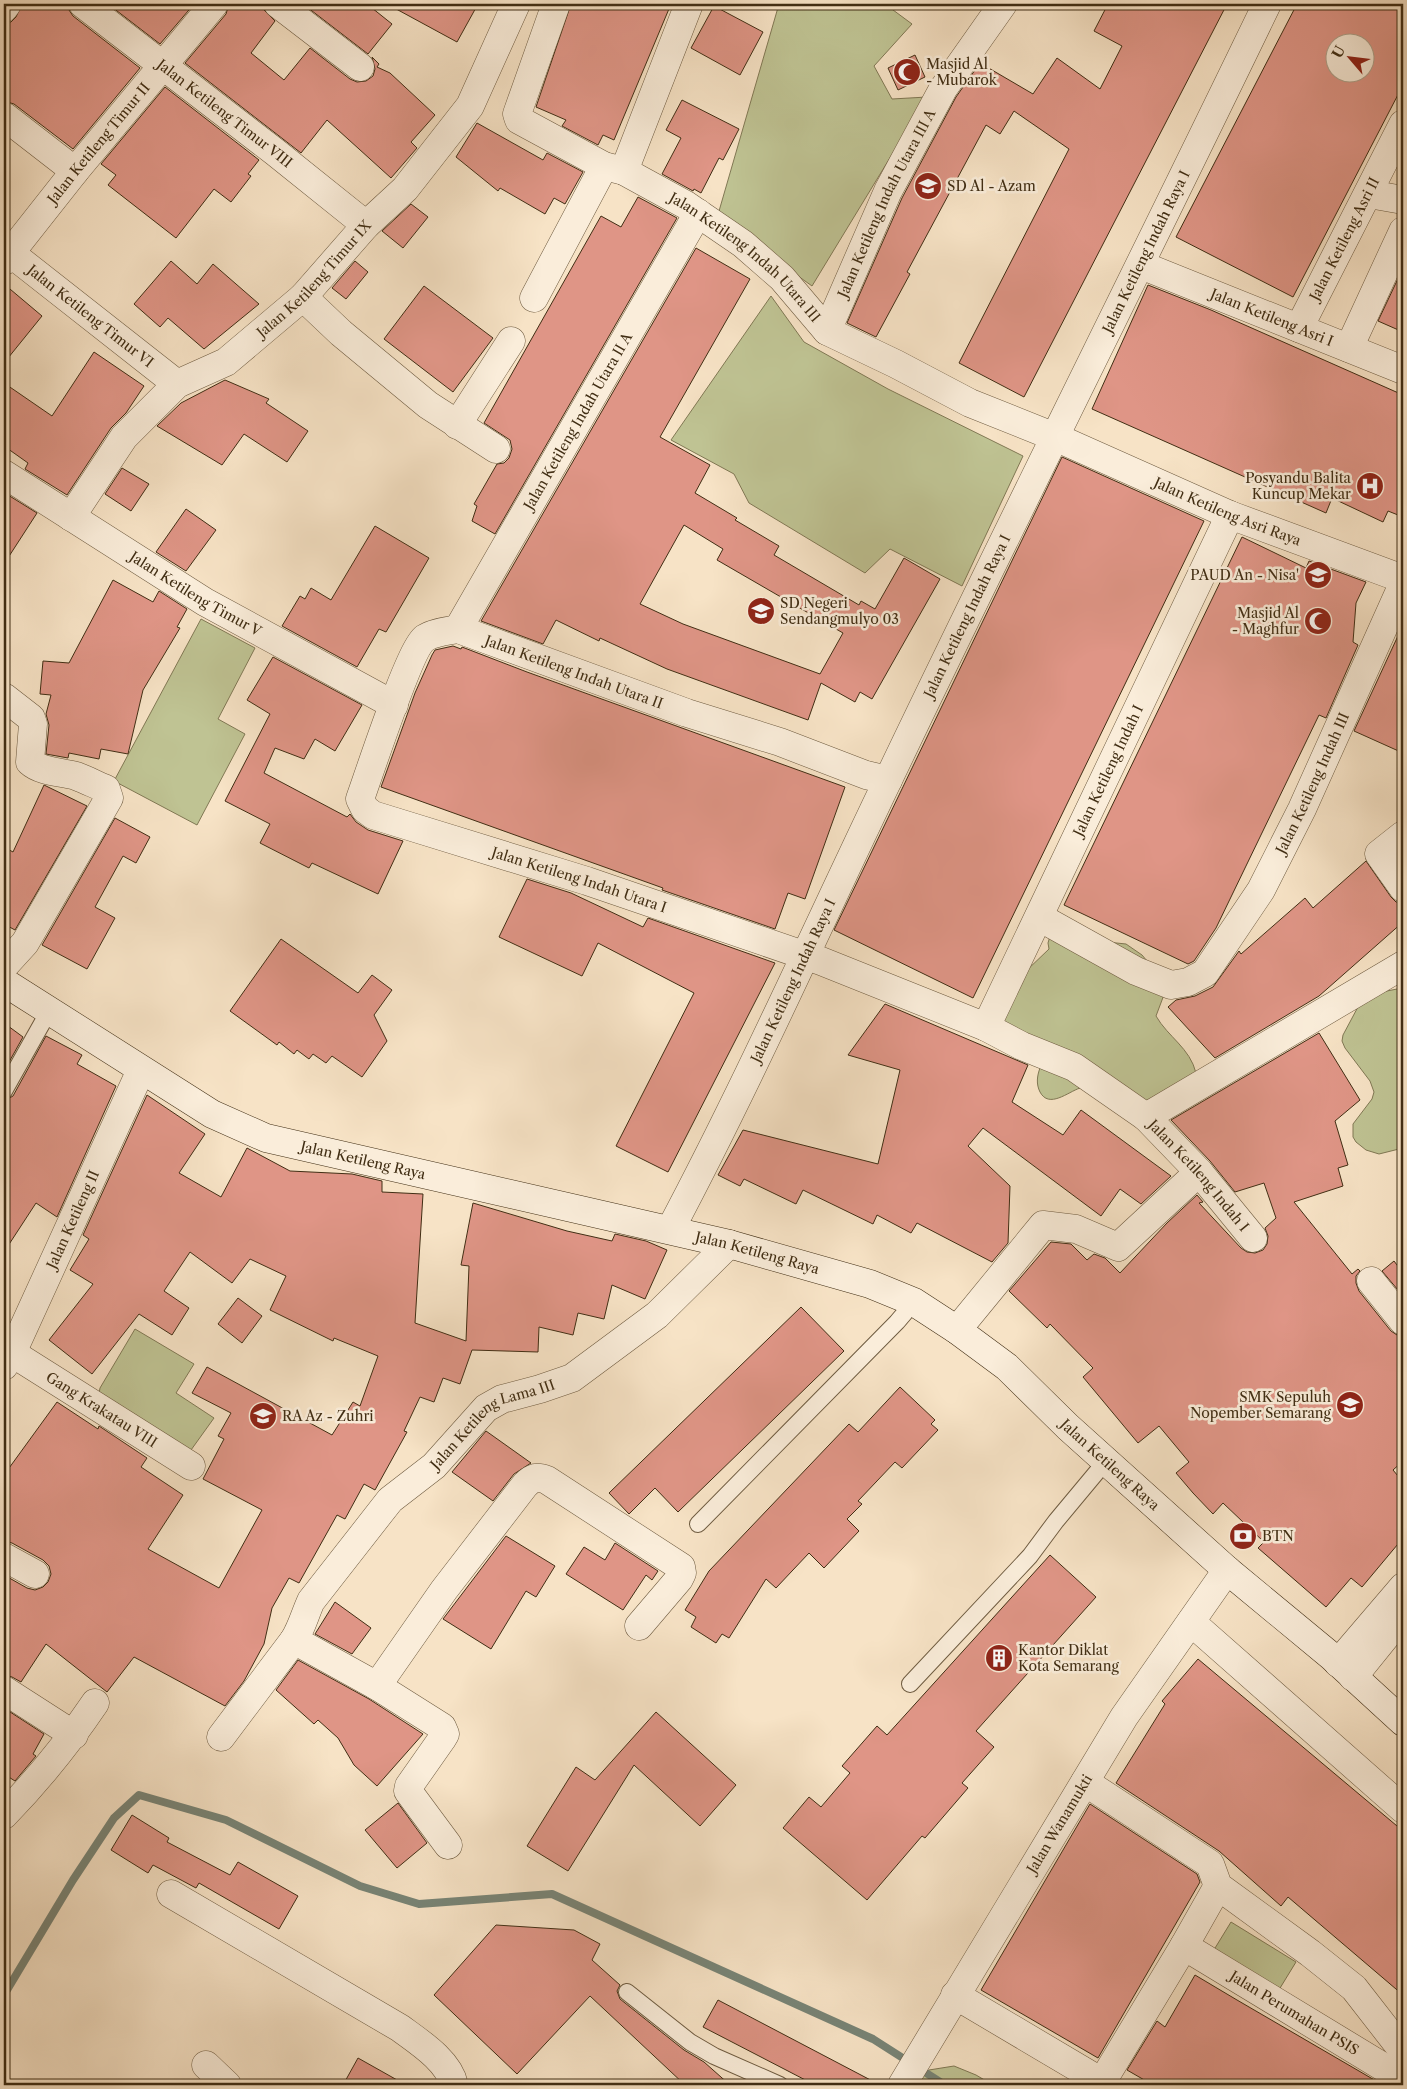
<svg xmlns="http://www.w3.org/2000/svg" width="1407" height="2089" viewBox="0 0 1407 2089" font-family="'Libre Caslon Text',serif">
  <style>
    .green { fill: #bfc393; stroke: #807854 }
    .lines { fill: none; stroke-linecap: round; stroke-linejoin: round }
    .stream { stroke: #788476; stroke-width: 8 }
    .building { fill: #df9586; stroke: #412e14; fill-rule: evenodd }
    .service-casing { stroke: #6e5b40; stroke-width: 18 }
    .minor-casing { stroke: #6e5b40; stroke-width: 29 }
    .secondary-casing { stroke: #412e14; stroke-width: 29 }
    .service { stroke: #faedda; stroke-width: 16 }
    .minor { stroke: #faedda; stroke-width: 28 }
    .secondary { stroke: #faedda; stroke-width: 28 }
    .labels { text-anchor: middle; stroke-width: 5; stroke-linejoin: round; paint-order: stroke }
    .poi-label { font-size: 14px; fill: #412e14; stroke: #faedda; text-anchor: start }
    .street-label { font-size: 14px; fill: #412e14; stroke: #faedda }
  </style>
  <rect width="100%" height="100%" fill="#f7e3c6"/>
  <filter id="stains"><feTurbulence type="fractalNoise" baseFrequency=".004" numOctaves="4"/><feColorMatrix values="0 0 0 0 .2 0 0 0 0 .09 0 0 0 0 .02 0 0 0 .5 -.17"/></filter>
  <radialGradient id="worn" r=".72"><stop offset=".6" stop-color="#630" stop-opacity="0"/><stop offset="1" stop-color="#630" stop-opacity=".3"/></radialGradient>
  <g class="green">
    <path d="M779,4H885L912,24L874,66L892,99L927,97L812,286L717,218Z"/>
    <path d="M771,296L804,342L888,389L1023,456L962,586L890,549L865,573L749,503L734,474L671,440Z"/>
    <path d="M201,619L255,648L218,719L245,734L197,825L114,781Z"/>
    <path d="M1050,936L1126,944L1142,955L1159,975L1165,992L1156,1016C1168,1037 1190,1048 1196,1073L1184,1086L1131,1109L1080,1088C1068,1092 1049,1109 1040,1092C1036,1084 1037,1076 1040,1068L1002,1021L1025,972L1049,949L1048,943Z"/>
    <path d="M1397,989L1403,990V1148L1379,1154L1366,1150L1356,1142L1353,1137V1124L1372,1099L1374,1092L1370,1081L1345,1048L1342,1041L1343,1035L1359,1005L1382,992Z"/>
    <path d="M135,1329L194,1364L176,1393L214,1418L191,1450L98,1399L100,1388Z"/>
    <path d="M1231,1922L1296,1962L1277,1993L1212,1953Z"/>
    <path d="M954,2066L976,2075L993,2085H918L919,2078L929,2070Z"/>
  </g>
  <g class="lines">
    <path class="stream" d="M4,1995L73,1880L114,1818L139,1795L226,1820L360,1886L419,1904L552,1894L873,2039L945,2085"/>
  </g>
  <g class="building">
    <path d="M22,4H68L69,10L73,16L140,68L73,149L14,104L4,101V23L11,22L16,17Z"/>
    <path d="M108,4H194L160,44Z"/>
    <path d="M229,4H263L264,10L275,21L251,53L284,80L310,48L350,79L357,82L366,81L373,76L375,69L372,57L379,64L377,67L390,73L435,115L411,142L417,148L391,178L327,120L301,153L185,63L226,14Z"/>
    <path d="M303,4H367L392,24L368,54Z"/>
    <path d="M387,4H478L457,42Z"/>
    <path d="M571,4H671L614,140L603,135L598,145L562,126L566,120L536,107Z"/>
    <path d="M1108,4H1227L1024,397L959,363L1069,149L1014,111L1000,134L986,125L907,272L910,274L876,337L847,323L902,198L956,97L980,63L1033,94L1057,58L1100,89L1122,46L1094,31Z"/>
    <path d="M1297,4H1403V85L1293,297L1176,237ZM1334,42H1364V72H1334Z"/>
    <path d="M714,6L763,32L740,75L691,48Z"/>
    <path d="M915,55L925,77L898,90L888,68Z"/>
    <path d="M165,87L259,160L248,174L251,176L231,202L214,189L176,238L108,185L116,175L101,164Z"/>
    <path d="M682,100L739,129L723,160L719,158L701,193L694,189L693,191L662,174L681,138L666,130Z"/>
    <path d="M477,123L543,160L547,153L583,172L565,204L554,198L545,214L500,188L498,191L456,157Z"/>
    <path d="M638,197L677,218L495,534L472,521L477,506L474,504L497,464L504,463L509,458L512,449L510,440L484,423L601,216L621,227Z"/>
    <path d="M411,204L428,217L403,248L382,231Z"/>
    <path d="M696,248L750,279L660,437L710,465L695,493L737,518L735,520L779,546L774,555L859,605L861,601L875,609L904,558L940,579L872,699L860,692L855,702L821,683L808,720L667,669L600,638L599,641L556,620L543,644L481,621ZM684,525L723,549L717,560L843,633L820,674L683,624L640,604Z"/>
    <path d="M171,261L197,284L213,264L259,304L204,349L168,318L160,327L134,304Z"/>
    <path d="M355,261L368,272L346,299L332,288Z"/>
    <path d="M1403,268V332L1378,321Z"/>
    <path d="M4,284L42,316L4,363Z"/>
    <path d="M1148,285L1211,310L1403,395V517L1388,511L1383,522L1332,498L1326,513L1092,409Z"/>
    <path d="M424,286L493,338L453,392L384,339Z"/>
    <path d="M94,352L144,386L126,413L111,428L67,495L25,469L28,463L4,446V383L52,416Z"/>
    <path d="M225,380L269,399L266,403L308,431L287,462L244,434L222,465L157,426L181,403Z"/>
    <path d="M1062,457L1204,521L973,998L834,930Z"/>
    <path d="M122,468L149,484L131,511L105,494Z"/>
    <path d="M8,495L37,513L4,564V503Z"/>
    <path d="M186,509L216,530L186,571L156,552Z"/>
    <path d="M375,526L429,558L386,632L379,629L357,667L282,626L300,596L305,599L311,588L331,600Z"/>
    <path d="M1242,537L1306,568L1309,561L1366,582L1356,603L1353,642L1358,645L1326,718L1319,715L1216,928L1194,961L1188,964L1064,905Z"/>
    <path d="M113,580L153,602L159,591L187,609L177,627L180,628L143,690L128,754L101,749L99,759L69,753L68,758L46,754L49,725L46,714L51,695L40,694L43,661L69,663Z"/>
    <path d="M1403,625V753L1354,731Z"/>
    <path d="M453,646L461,649L462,647L527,672L845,787L805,899L788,893L775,929L662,890L663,888L381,787L415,693L432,655L435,650Z"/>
    <path d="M273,657L362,705L335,751L315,739L304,759L275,748L264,773L347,817L350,814L356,822L368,830L403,841L378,894L312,863L309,868L260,843L270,824L225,801L270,714L247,700Z"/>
    <path d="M44,785L87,806L15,930L4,924V847L13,852Z"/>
    <path d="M115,818L150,837L136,863L123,856L95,907L115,918L87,969L42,945Z"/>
    <path d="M1366,861L1391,897L1396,902L1403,903V922L1319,996L1215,1058L1168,1007L1176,1000L1195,996L1213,987L1239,951L1241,954L1305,898L1313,908Z"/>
    <path d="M527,879L571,893L643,927L648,918L775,963L668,1172L616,1146L694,993L598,943L582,976L499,937Z"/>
    <path d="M281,939L358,993L372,975L392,990L374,1015L387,1041L362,1077L332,1056L326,1063L313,1054L309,1059L297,1050L294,1054L279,1042L277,1045L230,1011Z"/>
    <path d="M885,1004L1028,1065L1012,1102L1063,1135L1081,1110L1171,1176L1141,1204L1120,1189L1101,1216L983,1128L968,1146L1010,1186L1008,1243L992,1262L917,1223L911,1233L877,1215L873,1224L803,1190L796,1204L744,1179L740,1186L718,1175L743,1130L878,1164L900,1070L848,1055Z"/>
    <path d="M4,1023L23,1037L4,1071Z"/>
    <path d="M1319,1033L1360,1100L1335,1121L1348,1165L1338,1168L1343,1186L1294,1202L1352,1274L1358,1269L1360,1271L1356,1276V1283L1359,1291L1391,1331L1397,1335L1403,1336V1461L1393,1470L1403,1482V1538L1362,1587L1351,1578L1326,1607L1258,1548L1264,1542L1223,1503L1213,1514L1193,1493L1176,1473L1189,1462L1159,1426L1138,1443L1083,1377L1093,1368L1050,1324L1047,1328L1009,1291L1051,1242L1071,1244L1087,1260L1094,1254L1105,1258L1120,1273L1167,1223L1197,1195L1203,1202L1199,1203L1241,1248L1247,1252L1255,1253L1263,1250L1267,1244L1268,1236L1265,1228L1276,1218L1264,1183L1235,1192L1210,1161L1171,1120Z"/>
    <path d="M46,1036L82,1055L77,1064L116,1086L57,1217L36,1203L4,1252V1101L13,1096Z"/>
    <path d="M147,1095L205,1134L179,1173L221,1197L247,1148L290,1171L352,1174L382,1181V1192L423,1194L415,1323L466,1341L469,1266L461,1265L473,1203L567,1231L612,1241L615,1234L646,1241L667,1250L645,1299L612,1285L604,1319L578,1313L573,1335L539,1327L538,1352L472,1350L460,1384L443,1378L434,1402L420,1397L404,1431L407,1432L375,1490L364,1484L345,1519L337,1515L299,1583L289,1578L272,1608L264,1644L244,1681L225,1706L134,1657L107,1692L46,1644L21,1682L12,1677L4,1675V1575L27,1588L35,1590L43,1587L48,1582L51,1574L49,1566L43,1560L12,1543L4,1541V1475L57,1402L98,1429L99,1426L147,1458L141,1467L183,1495L148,1549L219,1588L262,1510L203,1479L224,1439L218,1436L231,1413L192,1393L207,1367L332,1435L353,1402L360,1406L378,1356L334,1338L333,1341L270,1310L286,1276L250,1259L232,1283L190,1252L164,1291L189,1308L172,1335L139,1314L92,1374L49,1340L93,1284L70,1270L89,1239L83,1235Z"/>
    <path d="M1394,1261L1403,1273V1296L1382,1271Z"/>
    <path d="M238,1298L262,1316L242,1343L218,1324Z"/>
    <path d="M801,1307L844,1351L678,1512L655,1488L629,1514L609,1493Z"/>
    <path d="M900,1387L935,1420L931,1424L938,1430L902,1468L895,1462L858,1501L862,1504L847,1519L859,1531L824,1568L809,1553L776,1588L766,1579L729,1638L722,1634L716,1643L691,1627L696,1617L685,1610L709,1571L849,1424L858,1432Z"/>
    <path d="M486,1431L531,1463L514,1474L493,1501L452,1472Z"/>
    <path d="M506,1536L555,1566L536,1597L526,1591L491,1649L443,1619Z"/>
    <path d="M615,1543L658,1571L652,1580L646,1575L623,1610L566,1574L584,1547L605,1560Z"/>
    <path d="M1050,1555L1096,1597L976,1731L994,1747L962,1783L968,1788L925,1838L922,1836L867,1900L783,1828L809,1797L821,1807L850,1773L842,1766L877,1726L887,1735Z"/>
    <path d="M335,1602L371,1628L352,1654L315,1634Z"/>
    <path d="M1198,1659L1403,1831V1995L1288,1897L1281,1906L1219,1851L1116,1783L1165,1704L1162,1701Z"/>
    <path d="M298,1660L369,1699L423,1734L377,1786L354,1765L338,1738L318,1720L314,1724L276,1690Z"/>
    <path d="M4,1708L44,1734L33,1754L36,1756L15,1781L4,1774Z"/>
    <path d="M656,1712L736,1785L700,1826L634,1765L568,1871L527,1846L576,1767L595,1780Z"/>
    <path d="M398,1803L427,1843L397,1868L365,1830Z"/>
    <path d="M1090,1804L1197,1874L1200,1882L1098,2058L981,1990Z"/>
    <path d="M132,1815L169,1838L167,1842L230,1875L238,1862L298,1896L279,1929L199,1883L196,1888L153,1865L148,1873L111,1850Z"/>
    <path d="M496,1925L574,1930L600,1944L592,1960L620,1985L617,1991L620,1999L684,2050L704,2062L730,2085H685L590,1996L517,2074L434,1995Z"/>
    <path d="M1195,1975L1237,2000L1383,2085H1153L1127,2070L1157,2021L1165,2027Z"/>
    <path d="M718,2000L880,2085H815L703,2027Z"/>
    <path d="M358,2058L406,2085H343Z"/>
  </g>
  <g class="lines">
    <g class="service-casing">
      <g id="service">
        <path d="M4,1091L49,1011"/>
        <path d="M698,1524L897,1322L914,1302"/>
        <path d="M910,1684L1030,1556L1056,1521L1106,1461"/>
        <path d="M627,1992L690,2042L714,2056L780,2085"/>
      </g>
    </g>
    <g class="minor-casing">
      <g id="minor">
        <path id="s1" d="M83,4L275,152L366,225"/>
        <path d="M278,4L360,67"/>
        <path id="s2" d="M556,4L517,114L519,120L604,166L624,171L686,205L743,244L782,278L827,331L896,364L970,403L1055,437L1230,515L1403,579"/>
        <path d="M4,8L7,4"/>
        <path d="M4,116L75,171"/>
        <path d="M624,171L689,4"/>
        <path d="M1369,194L1403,200"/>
        <path id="s3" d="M4,248L177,384"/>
        <path id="s4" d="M4,261L75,171L214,4"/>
        <path id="s5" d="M1141,265L1403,370"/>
        <path d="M303,297L341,333L428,405L496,449"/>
        <path d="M534,298L604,166"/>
        <path id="s6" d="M1299,328L1403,124"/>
        <path id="s7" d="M827,331L888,191L943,89L1003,4"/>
        <path d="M1349,348L1403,231"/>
        <path d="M457,425L511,341"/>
        <path id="s8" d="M4,474L205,602L394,705"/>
        <path id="s9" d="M71,517L124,437L177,384L226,362L303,297L366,225L405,189L470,106L516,4"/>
        <path id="s10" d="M458,629L698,213"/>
        <path d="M4,697L31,718L33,724L30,762C41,772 62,772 76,776C87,780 96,785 106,789L109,798L25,943L4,966"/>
        <path id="s11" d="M888,780L866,775L780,742L687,713L458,629C448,631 434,632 425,638C410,648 369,774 360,799L365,809L373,815L587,881L821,961L986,1027L1022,1046L1074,1067L1146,1117L1199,1172L1253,1238"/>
        <path d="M1403,835L1379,854L1403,888"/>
        <path id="s12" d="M1039,917L1136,971L1171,985L1188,982L1205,973L1261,890L1302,809L1403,584"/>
        <path id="s13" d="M986,1027L1230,515"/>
        <path d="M1146,1117L1403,965"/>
        <path id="s14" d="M670,1230C748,1083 816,930 888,780C1012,520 1142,263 1267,4"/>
        <path d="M1371,1281L1403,1321"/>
        <path d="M957,1330L1043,1225L1076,1229L1118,1247L1199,1172"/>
        <path id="s15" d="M12,1353L191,1466"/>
        <path id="s16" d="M4,1366L12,1353L141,1070"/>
        <path d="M4,1557L35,1574"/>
        <path d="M1191,1622L1403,1809"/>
        <path d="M1338,1663L1403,1587"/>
        <path d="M1353,1677L1403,1615"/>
        <path d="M377,1686L444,1590L525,1485C533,1477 537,1476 547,1480L681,1567L682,1573L679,1579L639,1626"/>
        <path d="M4,1690L74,1735"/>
        <path d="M221,1737L294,1640"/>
        <path d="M1085,1782L1210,1864L1218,1886L1310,1953L1354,1988L1403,2051"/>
        <path d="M4,1815C38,1780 68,1743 95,1703"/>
        <path id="s17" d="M448,1845L408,1791L409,1786L442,1739L445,1734L442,1727L377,1686L294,1640C302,1627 305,1614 311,1601L390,1500L434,1466L486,1408L502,1399L540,1389L572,1378L657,1315L729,1244"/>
        <path d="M171,1894L400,2028C419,2042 449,2061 454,2085"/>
        <path id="s18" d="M1184,1946L1403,2079"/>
        <path d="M955,1995L1107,2085"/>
        <path d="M206,2065L227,2085"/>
        <path d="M1102,2082L1184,1946L1218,1886"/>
        <path id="s19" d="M902,2085L1124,1717L1227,1570"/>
      </g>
    </g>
    <g class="secondary-casing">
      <g id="secondary">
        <path id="s20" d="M4,982L212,1114L266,1138L729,1244L870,1284L914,1302L957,1330L1007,1367L1068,1427L1227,1570L1331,1656L1403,1722"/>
      </g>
    </g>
    <use href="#service" class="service"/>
    <use href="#minor" class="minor"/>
    <use href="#secondary" class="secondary"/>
  </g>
  <defs>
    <g id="mosque-disc" transform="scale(1.4375)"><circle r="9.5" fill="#8f2418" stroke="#faedda"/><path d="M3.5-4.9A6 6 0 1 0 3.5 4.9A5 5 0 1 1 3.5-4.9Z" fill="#fff"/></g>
    <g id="school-disc" transform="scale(1.4375)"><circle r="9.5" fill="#8f2418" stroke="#faedda"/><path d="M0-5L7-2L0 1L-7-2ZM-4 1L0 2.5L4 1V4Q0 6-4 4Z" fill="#fff"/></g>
    <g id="hospital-disc" transform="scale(1.4375)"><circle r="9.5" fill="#8f2418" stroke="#faedda"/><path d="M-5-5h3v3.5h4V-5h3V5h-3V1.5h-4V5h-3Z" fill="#fff"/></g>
    <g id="bank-disc" transform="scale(1.4375)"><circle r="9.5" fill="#8f2418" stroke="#faedda"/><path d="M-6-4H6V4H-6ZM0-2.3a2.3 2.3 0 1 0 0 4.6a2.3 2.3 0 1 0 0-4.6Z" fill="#fff"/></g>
    <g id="building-disc" transform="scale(1.4375)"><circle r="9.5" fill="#8f2418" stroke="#faedda"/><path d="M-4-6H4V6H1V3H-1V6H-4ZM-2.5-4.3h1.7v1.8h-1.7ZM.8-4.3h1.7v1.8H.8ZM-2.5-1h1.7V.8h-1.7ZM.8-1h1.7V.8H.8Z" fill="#fff"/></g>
  </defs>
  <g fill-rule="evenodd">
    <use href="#mosque-disc" x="907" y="72"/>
    <use href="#school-disc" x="928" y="186"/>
    <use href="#hospital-disc" x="1370" y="486"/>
    <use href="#school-disc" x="1318" y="575"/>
    <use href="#school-disc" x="761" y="611"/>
    <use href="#mosque-disc" x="1318" y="621"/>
    <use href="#school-disc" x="1350" y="1405"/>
    <use href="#school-disc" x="263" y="1416"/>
    <use href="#bank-disc" x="1243" y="1536"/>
    <use href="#building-disc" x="999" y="1658"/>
  </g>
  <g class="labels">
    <g class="poi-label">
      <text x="926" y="69">Masjid Al<tspan x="926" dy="16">- Mubarok</tspan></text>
      <text x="947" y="191">SD Al - Azam</text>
      <text x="1351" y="483" text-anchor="end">Posyandu Balita<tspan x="1351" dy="16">Kuncup Mekar</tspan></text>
      <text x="1299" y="580" text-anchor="end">PAUD An - Nisa'</text>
      <text x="780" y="608">SD Negeri<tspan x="780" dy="16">Sendangmulyo 03</tspan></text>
      <text x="1299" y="618" text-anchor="end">Masjid Al<tspan x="1299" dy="16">- Maghfur</tspan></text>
      <text x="1331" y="1402" text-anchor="end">SMK Sepuluh<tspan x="1331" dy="16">Nopember Semarang</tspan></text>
      <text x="282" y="1421">RA Az - Zuhri</text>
      <text x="1262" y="1541">BTN</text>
      <text x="1018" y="1655">Kantor Diklat<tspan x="1018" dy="16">Kota Semarang</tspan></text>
    </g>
    <g class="street-label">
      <text dy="5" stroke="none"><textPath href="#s1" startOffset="179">Jalan Ketileng Timur VIII</textPath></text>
      <text dy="5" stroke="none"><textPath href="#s4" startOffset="151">Jalan Ketileng Timur II</textPath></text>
      <text dy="5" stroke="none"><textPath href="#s7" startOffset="141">Jalan Ketileng Indah Utara III A</textPath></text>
      <text dy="5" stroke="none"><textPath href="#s6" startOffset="100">Jalan Ketileng Asri II</textPath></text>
      <text dy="5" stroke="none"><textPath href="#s14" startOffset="1088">Jalan Ketileng Indah Raya I</textPath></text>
      <text dy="5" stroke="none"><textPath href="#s2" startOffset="390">Jalan Ketileng Indah Utara III</textPath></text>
      <text dy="5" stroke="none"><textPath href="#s9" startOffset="346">Jalan Ketileng Timur IX</textPath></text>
      <text dy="5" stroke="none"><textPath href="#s3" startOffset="110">Jalan Ketileng Timur VI</textPath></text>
      <text dy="5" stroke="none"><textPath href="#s5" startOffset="141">Jalan Ketileng Asri I</textPath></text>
      <text dy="5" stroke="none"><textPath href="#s10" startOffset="240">Jalan Ketileng Indah Utara II A</textPath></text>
      <text dy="5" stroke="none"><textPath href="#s2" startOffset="941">Jalan Ketileng Asri Raya</textPath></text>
      <text dy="5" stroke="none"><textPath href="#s8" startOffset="226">Jalan Ketileng Timur V</textPath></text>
      <text dy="5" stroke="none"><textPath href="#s14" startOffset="682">Jalan Ketileng Indah Raya I</textPath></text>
      <text transform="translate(574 672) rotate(20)" y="5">Jalan Ketileng Indah Utara II</text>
      <text dy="5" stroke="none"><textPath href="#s13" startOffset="284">Jalan Ketileng Indah I</textPath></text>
      <text dy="5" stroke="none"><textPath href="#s12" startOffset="404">Jalan Ketileng Indah III</textPath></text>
      <text dy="5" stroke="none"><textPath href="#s11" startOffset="902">Jalan Ketileng Indah Utara I</textPath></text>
      <text dy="5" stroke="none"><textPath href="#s14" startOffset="278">Jalan Ketileng Indah Raya I</textPath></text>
      <text dy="5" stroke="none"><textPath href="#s20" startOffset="405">Jalan Ketileng Raya</textPath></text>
      <text dy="5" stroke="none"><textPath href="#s11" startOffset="1598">Jalan Ketileng Indah I</textPath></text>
      <text dy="5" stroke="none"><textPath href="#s16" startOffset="162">Jalan Ketileng II</textPath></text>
      <text dy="5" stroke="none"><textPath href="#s20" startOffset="810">Jalan Ketileng Raya</textPath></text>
      <text dy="5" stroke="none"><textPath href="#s15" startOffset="106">Gang Krakatau VIII</textPath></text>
      <text dy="5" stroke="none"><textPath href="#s17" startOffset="616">Jalan Ketileng Lama III</textPath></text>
      <text dy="5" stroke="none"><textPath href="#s20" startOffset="1230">Jalan Ketileng Raya</textPath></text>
      <text dy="5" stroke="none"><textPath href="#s19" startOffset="305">Jalan Wanamukti</textPath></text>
      <text dy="5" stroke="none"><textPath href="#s18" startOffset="129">Jalan Perumahan PSIS</textPath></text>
    </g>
  </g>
  <rect width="1407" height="2089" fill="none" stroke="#f7e3c6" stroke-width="20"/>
  <rect x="5" y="5" width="1397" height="2079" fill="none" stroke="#412e14" stroke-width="2.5"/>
  <rect x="10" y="10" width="1387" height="2069" fill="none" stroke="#412e14"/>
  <g transform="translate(1350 58) rotate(298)"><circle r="24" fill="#faedda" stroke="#b0a18b"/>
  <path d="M0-4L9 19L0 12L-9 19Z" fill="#8f2418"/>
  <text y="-8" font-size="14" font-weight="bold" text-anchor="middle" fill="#412e14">U</text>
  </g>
  <rect width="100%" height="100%" filter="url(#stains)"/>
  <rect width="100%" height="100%" fill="url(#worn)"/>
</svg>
